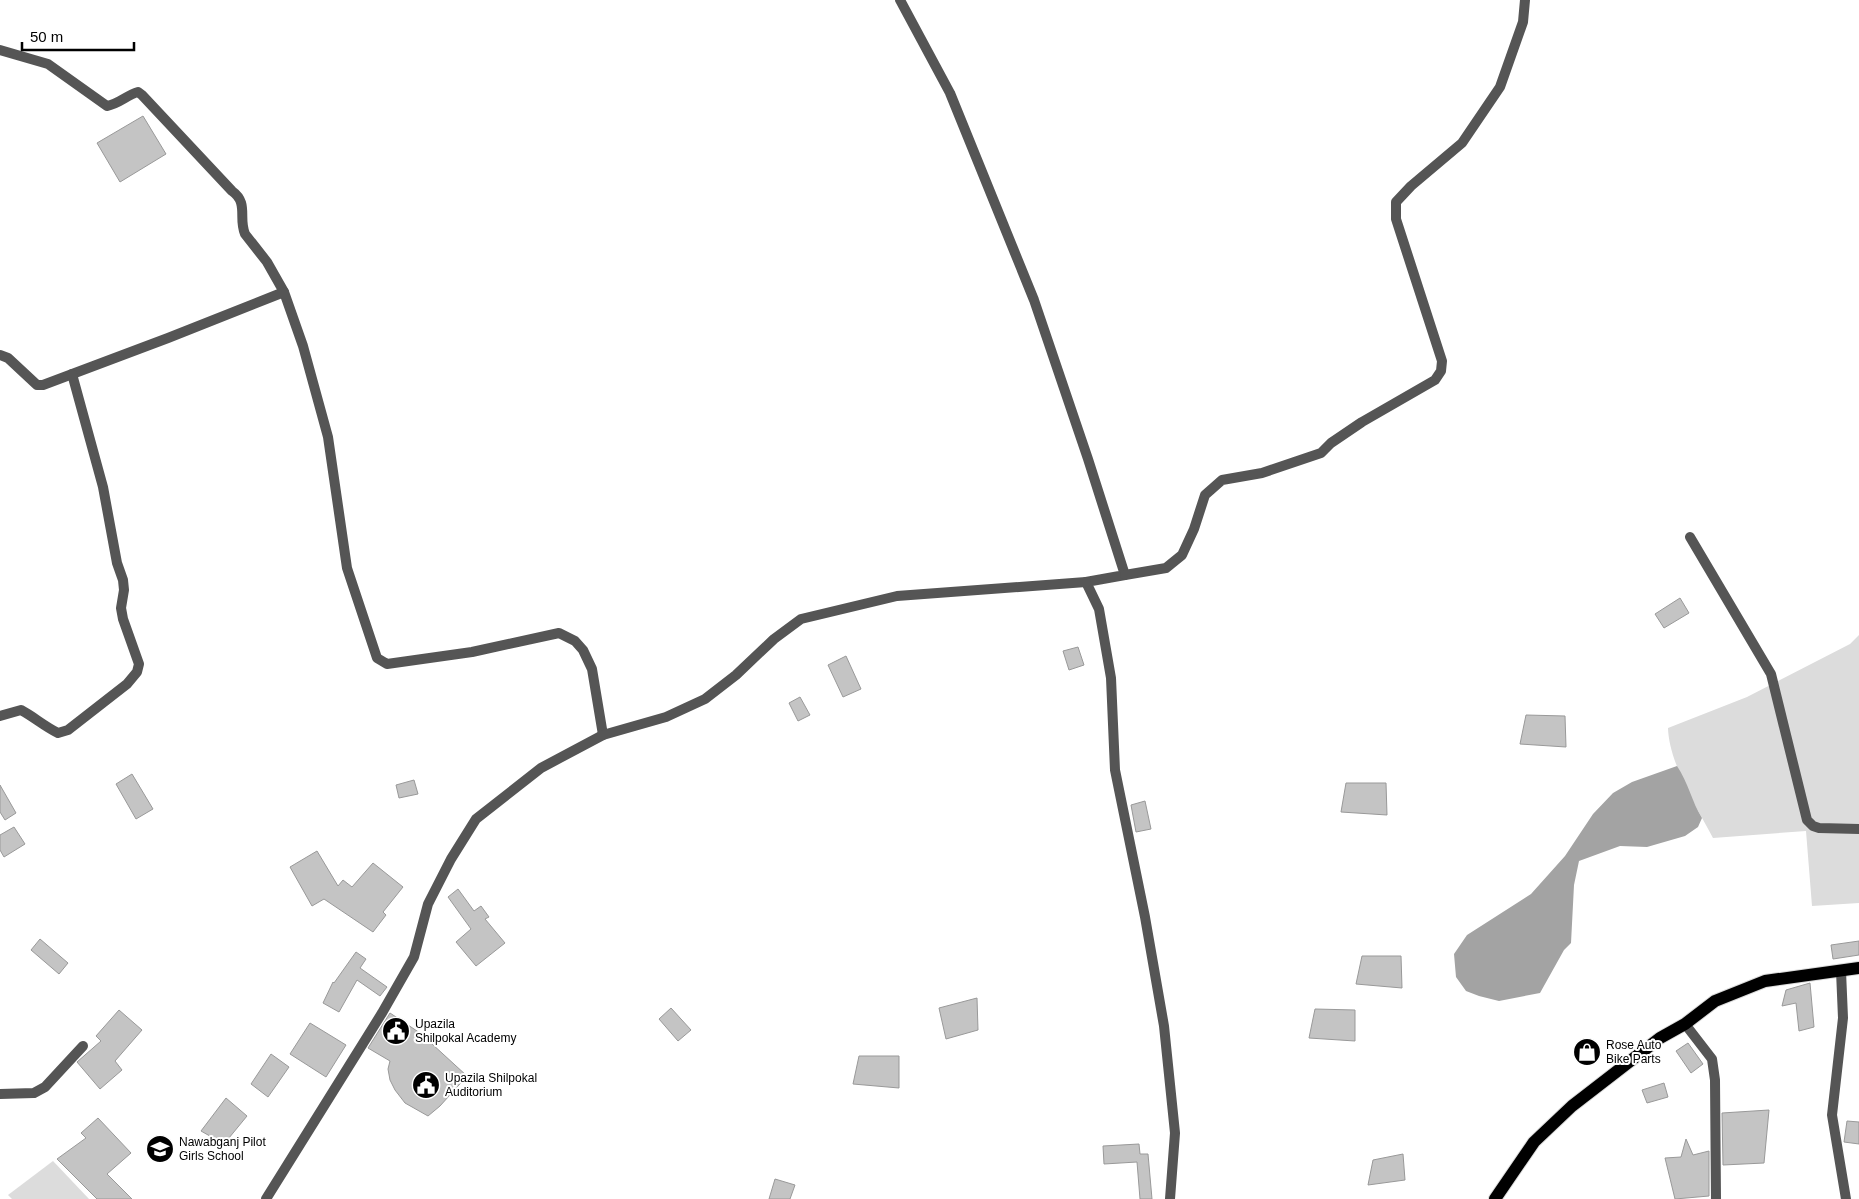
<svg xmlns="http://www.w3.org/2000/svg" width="1859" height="1199" viewBox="0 0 1859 1199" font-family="Helvetica,sans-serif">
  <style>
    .green { fill: #dcdcdc }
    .water { fill: #a3a3a3 }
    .building { fill: #c4c4c4; stroke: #999 }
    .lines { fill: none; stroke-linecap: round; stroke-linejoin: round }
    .primary-casing { stroke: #dbdbdb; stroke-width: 14 }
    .street { stroke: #555; stroke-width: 10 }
    .primary { stroke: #000; stroke-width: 12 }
    .labels { text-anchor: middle; stroke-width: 4; stroke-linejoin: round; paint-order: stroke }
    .poi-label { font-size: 12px; fill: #000; stroke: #fff; text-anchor: start }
  </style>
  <rect width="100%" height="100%" fill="#fff"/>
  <g class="green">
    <path d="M1859,635V903L1812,906L1806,831L1713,838C1697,808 1669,763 1668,728L1747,697L1850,644Z"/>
    <path d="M53,1161L89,1199H12L8,1195Z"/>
  </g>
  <path class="water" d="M1677,766C1688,782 1692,802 1702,818L1698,827L1685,836L1647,847L1620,846L1579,861L1574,885L1571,943L1564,950L1540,993L1499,1001L1479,996L1466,991L1456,977L1454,954L1467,935L1531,894L1565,856L1593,814L1613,793L1632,782Z"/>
  <g class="building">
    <path d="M143,116L166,154L120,182L97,143Z"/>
    <path d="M1680,598L1689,613L1664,628L1655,614Z"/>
    <path d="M1078,647L1084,665L1069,670L1063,651Z"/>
    <path d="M846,656L861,689L843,697L828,665Z"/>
    <path d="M800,697L810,715L798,721L789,703Z"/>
    <path d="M1526,715L1565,716L1566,747L1520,744Z"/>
    <path d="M132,774L153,809L136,819L116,784Z"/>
    <path d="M414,780L418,794L399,798L396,785Z"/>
    <path d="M1346,783H1386L1387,815L1341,812Z"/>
    <path d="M0,785L16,813L5,820L0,812Z"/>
    <path d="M1145,801L1151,829L1136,832L1131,805Z"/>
    <path d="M14,827L25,844L4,857L0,850V835Z"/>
    <path d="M317,851L338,886L343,880L352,887L373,863L403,887L383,912L386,915L373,932L324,899L312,906L290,867Z"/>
    <path d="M458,889L474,911L481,906L489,917L485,919L505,943L476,966L456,942L471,929L448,897Z"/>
    <path d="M40,939L68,963L59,974L31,950Z"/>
    <path d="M1859,941V955L1833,959L1831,945Z"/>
    <path d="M356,952L366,959L360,968L387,987L380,996L357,980L339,1012L323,1003L333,982L334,983Z"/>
    <path d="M1362,956H1401L1402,988L1356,984Z"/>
    <path d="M1810,983L1814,1027L1799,1031L1796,1003L1782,1006L1786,990Z"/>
    <path d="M977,998L978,1030L946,1039L939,1008Z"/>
    <path d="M671,1008L691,1030L678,1041L659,1019Z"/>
    <path d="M1315,1009L1355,1010V1041L1309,1038Z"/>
    <path d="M119,1010L142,1030L115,1061L122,1070L100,1089L77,1062L101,1041L96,1036Z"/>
    <path d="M390,1013L432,1041L431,1043L467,1076L440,1106L428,1116L405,1103L395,1090L390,1080L388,1069L390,1061L368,1048Z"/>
    <path d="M310,1023L346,1045L326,1077L290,1054Z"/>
    <path d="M1688,1043L1703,1064L1691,1073L1676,1051Z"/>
    <path d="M271,1054L289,1067L268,1097L251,1084Z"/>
    <path d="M859,1056H899V1088L853,1084Z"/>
    <path d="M1664,1083L1668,1097L1647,1103L1642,1090Z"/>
    <path d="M226,1098L247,1116L224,1144L201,1131Z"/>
    <path d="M1769,1110L1764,1163L1723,1165L1722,1113Z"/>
    <path d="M98,1118L131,1153L107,1174L132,1199H97L57,1159L86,1138L81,1133Z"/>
    <path d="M1847,1121L1859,1122V1144L1844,1142Z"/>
    <path d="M1686,1139L1693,1155L1709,1151V1196L1675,1199L1665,1158L1681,1157Z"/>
    <path d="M1139,1144L1140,1154H1148L1152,1199H1140L1137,1162L1104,1164L1103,1146Z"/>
    <path d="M1403,1154L1405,1180L1368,1185L1373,1160Z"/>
    <path d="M775,1179L795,1185L790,1199H769Z"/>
  </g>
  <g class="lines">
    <g class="primary-casing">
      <path id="primary" d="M1495,1199L1534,1142L1572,1106L1660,1038L1685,1024L1715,1001L1765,981L1859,968"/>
    </g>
    <g class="street">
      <path d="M900,0L950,93L1034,300L1088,459L1125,575L1086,582L1099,609L1111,678L1115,770L1145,917L1164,1026L1175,1133L1170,1199"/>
      <path d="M0,50L48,64L107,106C119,104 127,95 138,92L142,95L232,191C249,203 238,218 245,234L267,262L284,292"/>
      <path d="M0,355L8,358L37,385H43L168,338L284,292L303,346L328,437L347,568L377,658L387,664L472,652L559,633L575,641L583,650L592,669L603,735"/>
      <path d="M1690,537L1771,674L1807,820L1813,826L1819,828L1859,829"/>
      <path d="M1125,575L1166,568L1182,555L1194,529L1205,495L1222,480L1262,473L1321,453L1331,443L1362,422L1435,380L1441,371L1442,361L1396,219V202L1411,186L1462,143L1500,87L1523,22L1525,0"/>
      <path d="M0,716L21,710C34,717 44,726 58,733L68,730L127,684L137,672L139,664L123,619L121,608L124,590L123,580L117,563L103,487L72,374"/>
      <path d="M1841,971L1843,1018L1832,1115L1846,1199"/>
      <path d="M1685,1024L1712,1059L1715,1080L1716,1199"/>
      <path d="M0,1094L34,1093L45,1087L83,1046"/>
      <path d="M266,1199L382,1013L414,957L428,904L451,859L476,819L541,768L603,735L666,717L705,699L736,675L774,639L801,619L897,596L1086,582"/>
    </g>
    <use href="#primary" class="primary"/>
  </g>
  <defs>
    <g id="civic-disc" transform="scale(1.4375)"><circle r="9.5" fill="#000" stroke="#fff"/><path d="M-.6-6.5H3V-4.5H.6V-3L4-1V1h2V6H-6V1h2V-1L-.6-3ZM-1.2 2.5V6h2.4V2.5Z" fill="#fff"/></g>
    <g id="shop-disc" transform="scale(1.4375)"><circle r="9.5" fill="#000" stroke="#fff"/><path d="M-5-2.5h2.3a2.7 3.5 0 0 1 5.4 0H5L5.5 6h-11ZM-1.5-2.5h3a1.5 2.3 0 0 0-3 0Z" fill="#fff"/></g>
    <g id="school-disc" transform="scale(1.4375)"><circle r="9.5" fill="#000" stroke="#fff"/><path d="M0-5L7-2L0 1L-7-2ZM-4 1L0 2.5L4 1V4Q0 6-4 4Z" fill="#fff"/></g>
  </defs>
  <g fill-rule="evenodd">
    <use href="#civic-disc" x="396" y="1031"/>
    <use href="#shop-disc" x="1587" y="1052"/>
    <use href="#civic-disc" x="426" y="1085"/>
    <use href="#school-disc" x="160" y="1149"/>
  </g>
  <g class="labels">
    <g class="poi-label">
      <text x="415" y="1028">Upazila<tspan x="415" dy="14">Shilpokal Academy</tspan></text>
      <text x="1606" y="1049">Rose Auto<tspan x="1606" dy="14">Bike Parts</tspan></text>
      <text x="445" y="1082">Upazila Shilpokal<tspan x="445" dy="14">Auditorium</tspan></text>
      <text x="179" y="1146">Nawabganj Pilot<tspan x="179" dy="14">Girls School</tspan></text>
    </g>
  </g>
  <path d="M22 42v8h112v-8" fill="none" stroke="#000000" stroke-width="2.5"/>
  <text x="30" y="42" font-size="15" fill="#000000" stroke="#ffffff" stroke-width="4" paint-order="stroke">50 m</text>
</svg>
